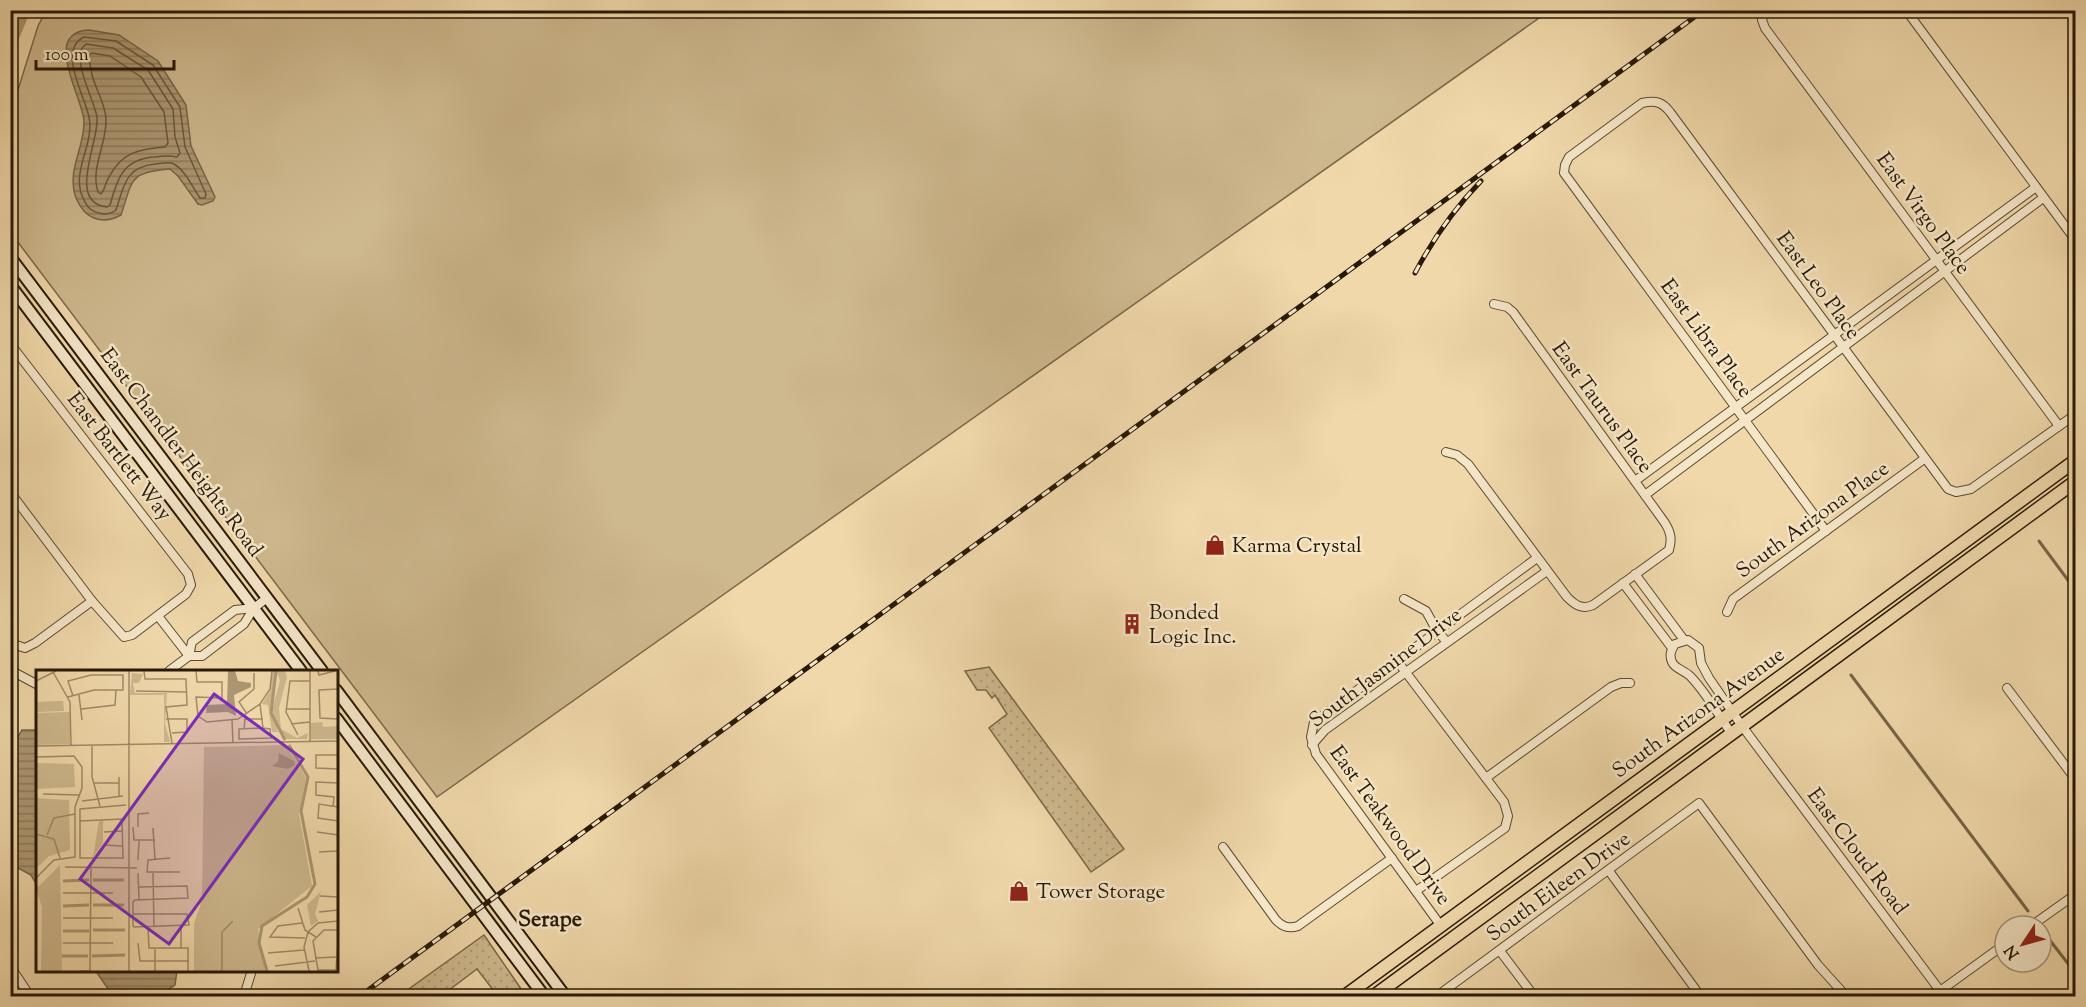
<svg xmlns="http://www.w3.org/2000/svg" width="2086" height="1007" viewBox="0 0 2086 1007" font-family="'Sorts Mill Goudy',serif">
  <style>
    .grass { fill: #ceb88e; stroke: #7b684a; stroke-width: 1.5 }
    .park { fill: url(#park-dots); stroke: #7b684a; stroke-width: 1.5 }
    .water { fill: url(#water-rules); stroke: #776546; stroke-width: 1.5 }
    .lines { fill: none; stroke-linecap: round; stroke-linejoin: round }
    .shore { stroke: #6a583c; stroke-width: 1.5 }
    .stream { stroke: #776546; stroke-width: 3 }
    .canal { stroke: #ac9772; stroke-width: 9 }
    .street-casing { stroke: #5a492e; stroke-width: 10 }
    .secondary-casing { stroke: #281905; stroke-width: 14 }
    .primary-casing { stroke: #281905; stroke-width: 15 }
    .street { stroke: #f5e6c8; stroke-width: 8 }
    .secondary { stroke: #f5e6c8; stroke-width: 10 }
    .primary { stroke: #f0d8aa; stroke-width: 12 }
    .rail-casing { stroke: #281905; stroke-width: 5 }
    .rail { stroke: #f5e6c8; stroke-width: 3; stroke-dasharray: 9; stroke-linecap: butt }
    .labels { text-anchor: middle; stroke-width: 5; stroke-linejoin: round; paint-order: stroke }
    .street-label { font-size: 21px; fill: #281905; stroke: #f5e6c8 }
    .poi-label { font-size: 21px; fill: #281905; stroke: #f5e6c8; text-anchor: start }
    .neighbourhood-label { font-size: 22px; font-weight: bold; fill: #281905; stroke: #f5e6c8 }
    .inset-river { fill: none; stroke: #ac9772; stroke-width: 3 }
    .inset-road { fill: none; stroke: #a08c68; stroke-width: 1.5 }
    .view { fill: #7b2cbf; fill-opacity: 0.15; stroke: #7b2cbf; stroke-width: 3 }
    .inset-edge { fill: none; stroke: #281905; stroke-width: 3 }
  </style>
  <defs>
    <pattern id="park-dots" width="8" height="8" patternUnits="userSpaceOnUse" patternTransform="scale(1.5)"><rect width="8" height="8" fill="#ceb88e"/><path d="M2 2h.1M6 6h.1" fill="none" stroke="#b19e79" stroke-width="1.8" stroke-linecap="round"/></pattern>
    <pattern id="water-rules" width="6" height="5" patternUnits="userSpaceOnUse" patternTransform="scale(1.5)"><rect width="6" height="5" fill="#ac9772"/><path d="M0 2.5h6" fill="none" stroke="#8c7a5c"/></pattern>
  </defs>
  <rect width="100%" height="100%" fill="#f0d8aa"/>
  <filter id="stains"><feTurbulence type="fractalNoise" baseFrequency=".00333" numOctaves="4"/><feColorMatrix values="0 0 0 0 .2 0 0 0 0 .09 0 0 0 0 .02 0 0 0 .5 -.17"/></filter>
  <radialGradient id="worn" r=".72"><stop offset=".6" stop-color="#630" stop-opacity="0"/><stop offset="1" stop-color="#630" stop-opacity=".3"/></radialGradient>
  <path class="grass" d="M46,11H1549L437,797L11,233V112L38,26Z"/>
  <g class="park">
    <path d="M989,667L1124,849L1091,872L989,728L1007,714L995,695L992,698L986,690H977L965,671Z"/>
    <path d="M484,935L526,996H493L491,994L494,991L477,969L441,996H399Z"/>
  </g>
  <g class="water">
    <path d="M89,30L119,35L158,61L186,105L191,146L215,197L213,201L202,205L198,204L178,176L170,169C129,172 133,179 121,215C112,220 104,222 94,218C85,215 80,207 76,198C66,170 85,148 84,121C83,98 41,32 89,30Z"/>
    <path d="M22,730H37V885L31,875L11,864V748Z"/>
    <path d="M95,970H177L175,985L158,996H113Z"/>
  </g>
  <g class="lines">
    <g class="shore">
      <path d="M84,37L116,41L153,65L180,107L185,147L206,194L205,198H200C192,187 186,171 174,164C169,161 161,164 155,164C125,167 124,186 116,210C111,214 106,215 99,213C93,212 88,208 85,202C68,173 95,147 89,117C85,96 57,50 84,37Z"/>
      <path d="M86,44L113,48L148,70L173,109L175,137L180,153L177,157C169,155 162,156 154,157C123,159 117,179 110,205L107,207C66,203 100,140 97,117C94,99 69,56 86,44Z"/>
      <path d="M92,53L110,56L141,77L164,112L168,143L165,147C139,149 122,152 109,177C105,183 105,190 101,194L98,192C90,168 107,144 106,119C105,103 96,90 92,75C91,69 90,63 88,56Z"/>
    </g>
    <g class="stream">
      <path d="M2039,541L2076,591"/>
      <path d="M1851,675L2028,911"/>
      <path d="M2042,930L2076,974"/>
    </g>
    <path class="canal" d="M10,49L26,10"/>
    <g class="street-casing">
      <g id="street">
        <path d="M1765,10L1762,20L1765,28L2059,426"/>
        <path d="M1906,10L2076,241"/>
        <path d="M10,354L15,350L188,574L191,585L186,594L132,635L124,637L92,601L10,492"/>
        <path d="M1446,452L1457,455L1468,464L1567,597C1575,605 1582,610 1593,605L1669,550C1672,539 1671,533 1665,523L1513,312L1507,307L1494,304"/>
        <path d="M1635,481L2036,187"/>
        <path d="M1645,495L2043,198"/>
        <path d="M1826,531L1564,173L1565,165L1569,157L1642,103C1656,100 1662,102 1670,112L1948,489L1956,492L1971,489L2076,414"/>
        <path d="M1635,574L1684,640"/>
        <path d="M1623,583L1672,648"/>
        <path d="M1404,599L1426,611L1437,631L1447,642"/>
        <path d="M1727,612L1733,599L1924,459"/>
        <path d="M158,616L189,656"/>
        <path d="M10,637L16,645L25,648L35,643L92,601"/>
        <path d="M189,656L192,642L235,610L254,608"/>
        <path d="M1398,662L1504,802L1508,816L1505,828L1416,891"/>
        <path d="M10,670L38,685"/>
        <path d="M169,671L189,656H202L244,624L254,608L267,598"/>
        <path d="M2007,688L2076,780"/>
        <path d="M1732,734C1718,715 1706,692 1690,676C1684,670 1675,669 1672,662C1669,655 1671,650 1675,644L1688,640L1699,648L1701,663L1709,678L1742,726L1944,996"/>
        <path d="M1312,745L1325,730L1547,571"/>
        <path d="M1486,778L1611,687L1621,683H1630"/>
        <path d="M1223,847L1276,920C1283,927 1289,929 1298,926L1392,858"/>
        <path d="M1609,871L1696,990L1697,996"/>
        <path d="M1441,926L1316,754L1311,737L1314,722L1537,558"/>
        <path d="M2031,926L2076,894"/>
        <path d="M1500,951L1534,996"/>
        <path d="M10,966L30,996"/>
        <path d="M1940,991L2005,944"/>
        <path d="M244,996L252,970"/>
        <path d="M1437,996L1699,803L1818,965L1846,996"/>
      </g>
    </g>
    <g class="secondary-casing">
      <g id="secondary">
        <path d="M10,257L322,671"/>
        <path d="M10,285L301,671"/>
        <path d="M336,690L565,996"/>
        <path d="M336,718L544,996"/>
      </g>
    </g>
    <g class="primary-casing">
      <g id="primary">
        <path d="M1345,996L2076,460"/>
        <path d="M1374,996L2076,481"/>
      </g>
    </g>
    <use href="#street" class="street"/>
    <use href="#secondary" class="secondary"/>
    <use href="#primary" class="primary"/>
    <g class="rail-casing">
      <g id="rail">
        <path d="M1415,273C1433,239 1454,209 1481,181"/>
        <path d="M360,996L1704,10"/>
      </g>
    </g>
    <use href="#rail" class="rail"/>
  </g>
  <defs>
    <g id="shop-bare" transform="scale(1.62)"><path d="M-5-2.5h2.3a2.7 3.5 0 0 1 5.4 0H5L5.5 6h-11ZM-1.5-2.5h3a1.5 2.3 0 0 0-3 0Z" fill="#8f2418" stroke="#f5e6c8" stroke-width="2.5" paint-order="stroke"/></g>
    <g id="building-bare" transform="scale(1.62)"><path d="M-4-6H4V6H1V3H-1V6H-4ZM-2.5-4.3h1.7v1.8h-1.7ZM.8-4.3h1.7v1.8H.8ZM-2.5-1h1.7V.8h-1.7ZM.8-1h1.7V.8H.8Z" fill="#8f2418" stroke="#f5e6c8" stroke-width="2.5" paint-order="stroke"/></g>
  </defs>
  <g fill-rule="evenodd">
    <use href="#shop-bare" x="1215" y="545"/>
    <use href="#building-bare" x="1132" y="624"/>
    <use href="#shop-bare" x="1019" y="891"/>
  </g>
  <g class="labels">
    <g class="street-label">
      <text transform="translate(1924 213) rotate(54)" y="7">East Virgo Place</text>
      <text transform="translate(1819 285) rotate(54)" y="7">East Leo Place</text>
      <text transform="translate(1707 338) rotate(54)" y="7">East Libra Place</text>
      <text transform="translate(1603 407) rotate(54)" y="7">East Taurus Place</text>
      <text transform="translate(182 452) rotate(53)" y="7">East Chandler Heights Road</text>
      <text transform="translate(120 456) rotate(52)" y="7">East Bartlett Way</text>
      <text transform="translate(1812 519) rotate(-36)" y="7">South Arizona Place</text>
      <text transform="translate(1385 667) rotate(-37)" y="7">South Jasmine Drive</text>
      <text transform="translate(1698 712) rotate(-36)" y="7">South Arizona Avenue</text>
      <text transform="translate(1391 825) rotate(54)" y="7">East Teakwood Drive</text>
      <text transform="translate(1858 851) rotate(53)" y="7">East Cloud Road</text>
      <text transform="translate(1558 886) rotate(-36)" y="7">South Eileen Drive</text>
    </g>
    <g class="poi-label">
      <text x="1232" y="552">Karma Crystal</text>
      <text x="1149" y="619">Bonded<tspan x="1149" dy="24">Logic Inc.</tspan></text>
      <text x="1036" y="898">Tower Storage</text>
    </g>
    <g class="neighbourhood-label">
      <text x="550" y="926">Serape</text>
    </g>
  </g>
  <g transform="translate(36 670)">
    <rect width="302" height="302" fill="#f0d8aa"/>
    <path d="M251,75L270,108L263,144L276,216L222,259L229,301H158V254L166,230L168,77ZM0,93L38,94L39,117L0,119ZM0,128L33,130L34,180L13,186L0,199ZM24,195L26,301H5L6,237L0,219Z" fill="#ceb88e"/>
    <path d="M34,42V74L0,75V43Z" fill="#ceb88e"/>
    <path d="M236,1H240L234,42L242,62H236L232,35L226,34L234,21ZM240,1H249L251,7L243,38L245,59L261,68L272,63L271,69H249L239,55L235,44L244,10ZM96,3L107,4L103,13H97L99,23H131L129,54L134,72H128V25H94ZM22,31H27L28,41L0,42V32ZM286,52L287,57L301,56V69H275V53ZM67,150V173L57,187L63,151ZM285,221L279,244L282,251L275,256L271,235Z" fill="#ceb88e"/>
    <path d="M192,1H199L202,11L215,13V17L198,25L200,46L192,42L170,43L171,35L191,34ZM243,83L258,91L259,95L252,99L236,96L242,92Z" fill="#ac9772"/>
    <path class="inset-river" d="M240,1L235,43L249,70M57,210H88M27,211L53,210M57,235H88M27,236L53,235M57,260H89M27,261H53M26,286H52M56,286L89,285M231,301L223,273L226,256L271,227L279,214L265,141L272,107L253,75"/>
    <path class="inset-road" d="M93,1V301M108,1L109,9H150L151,35L130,37L136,73M160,1L161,12H186V28L160,27L162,46L171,52L202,49L224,34L234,19L236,1M274,1V71M282,1L283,5L299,1M17,2L34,32L35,75M0,11L20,1M302,19L283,20L284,48L302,49M100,21L151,22M43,25L46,50M32,27L58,20H87V5H55L32,11L37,26M224,34L227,58M45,39L79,35L80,20M250,39H274M211,44L203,32L218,19V3M130,49H151V62L136,63M196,50L197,73M255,54L274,52M227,58L234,59L235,68L203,69V59ZM208,59L209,49H227M262,65L250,42L254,11H274M56,75V107L64,136M0,76L302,71M302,85H280V98L302,99M0,87L38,86L46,97V118L39,137V187L18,190L0,208M58,113H83M7,124L43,125M83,126V107M46,131L87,126M297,136L298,127L280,125V112L302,113M302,137L283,134L282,148L302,151M44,151L86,149L87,188H44V139L90,135M97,157L98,170H119M102,157V144L113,143M117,158L119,189M68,162L86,161M281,162L302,165M0,164L18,169L24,188M11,165L18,148L39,144M68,175L86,176M283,182L302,181M134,188L112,190L111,202H144M102,190L103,171M29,197L101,198M102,203L103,230M117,203L118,257M27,223H77M284,226L302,227M262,238L269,260L280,267M283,242L302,240M97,244H151L153,255L98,257L97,256V232L99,230L152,228L151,216L103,217M27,248H77M266,253L242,256L234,267L269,268M145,257V278M112,258L113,278H152V301M302,260H288L277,271L282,300H300L302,271M27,273H77M102,273L104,291H153M119,279V301M232,283L268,280M279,288L300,287M239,296L279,291M44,301H54L55,197M186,301V262L197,251M273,301L268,277L272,262L282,253L302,251"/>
    <path class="view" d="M178,24L267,89L133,274L44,209Z"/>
    <rect width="302" height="302" class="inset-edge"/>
  </g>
  <rect width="2086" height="1007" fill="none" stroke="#f0d8aa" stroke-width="36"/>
  <rect x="12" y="12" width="2062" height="983" fill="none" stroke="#281905" stroke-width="3"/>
  <rect x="18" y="18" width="2050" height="971" fill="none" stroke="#281905" stroke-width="1.5"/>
  <g transform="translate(2023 944) rotate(234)"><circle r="28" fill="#f5e6c8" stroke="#a3947a" stroke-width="1.5"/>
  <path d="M0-4.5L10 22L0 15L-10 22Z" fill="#8f2418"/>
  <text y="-9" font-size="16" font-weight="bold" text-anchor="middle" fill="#281905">N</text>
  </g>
  <path d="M36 60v9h138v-9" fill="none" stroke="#281905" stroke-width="3"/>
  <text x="45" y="60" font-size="18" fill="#281905" stroke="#f5e6c8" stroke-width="4.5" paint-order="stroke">100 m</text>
  <rect width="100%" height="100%" filter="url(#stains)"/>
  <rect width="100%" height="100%" fill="url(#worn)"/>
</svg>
